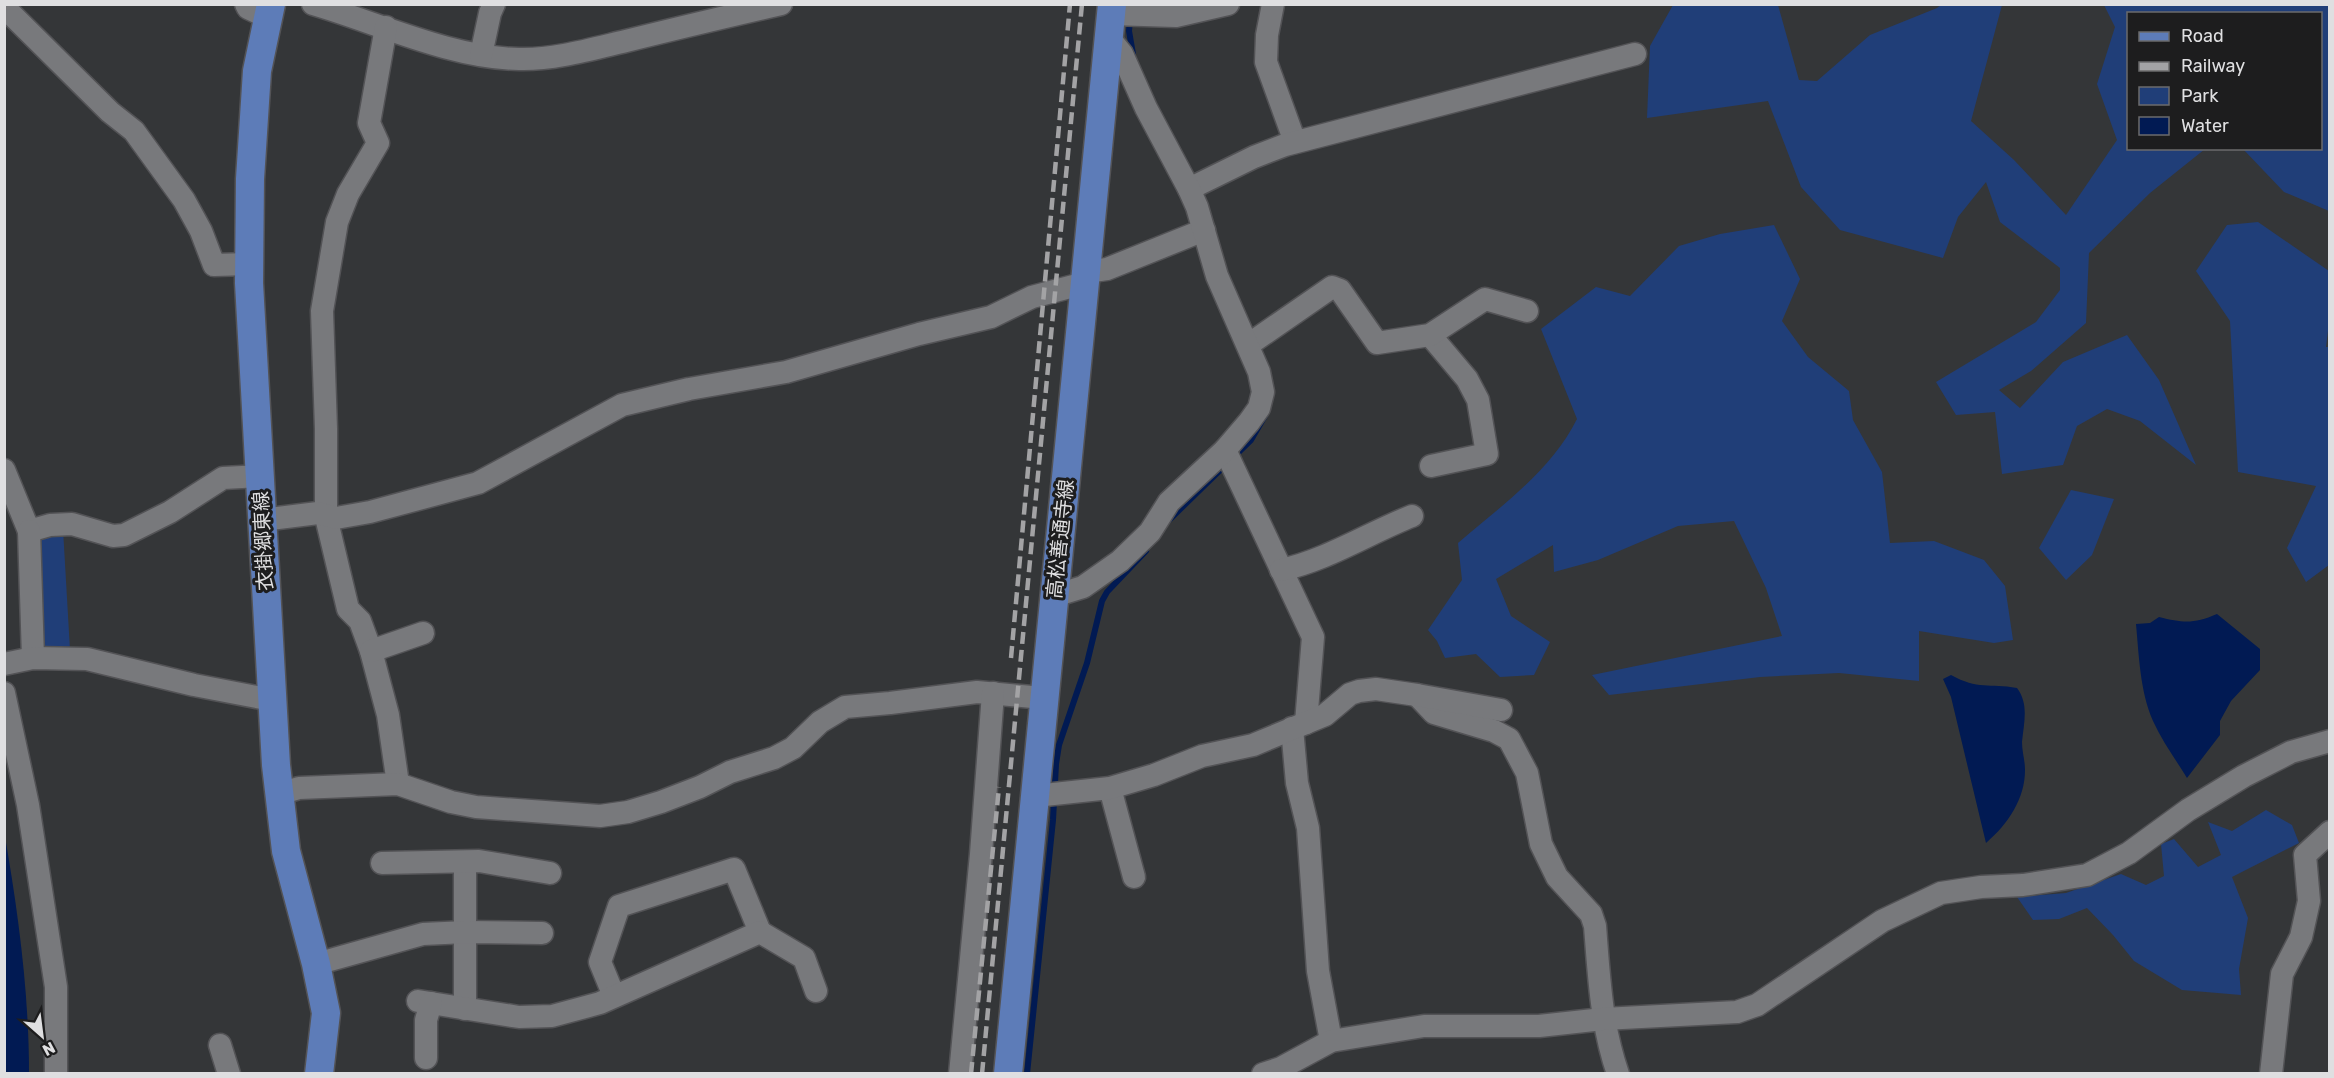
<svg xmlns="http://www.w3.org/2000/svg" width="2334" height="1078" viewBox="0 0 2334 1078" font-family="Rubik,'Noto Sans JP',sans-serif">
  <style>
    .green { fill: #203e78 }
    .water { fill: #011a53 }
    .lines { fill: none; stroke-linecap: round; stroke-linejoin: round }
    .stream { stroke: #011a53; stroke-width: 6 }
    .minor-casing { stroke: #535356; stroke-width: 25 }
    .major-casing { stroke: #535356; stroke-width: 31 }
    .minor { stroke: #78797c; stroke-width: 22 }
    .major { stroke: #5d7cb8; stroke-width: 28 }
    .rail { stroke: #a3a3a5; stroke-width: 4.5; stroke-dasharray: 12 6; stroke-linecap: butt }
    .labels { text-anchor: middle; stroke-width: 6; stroke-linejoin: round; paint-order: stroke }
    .street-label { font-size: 20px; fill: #dfdfe1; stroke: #1d1d1e }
  </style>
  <rect width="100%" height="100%" fill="#343638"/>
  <g class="green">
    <path d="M1673,5H1778L1799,80L1817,81L1870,35L1937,8L1941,5H2002L1971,121L2014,160L2066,215L2117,140L2097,84L2115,27L2104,5H2329V211L2284,192L2243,149L2320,148V14H2128V148L2205,149L2150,193L2089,253L2086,323L2031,371L1999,390L2020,408L2063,362L2127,335L2159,380L2196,465L2140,421L2107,409L2077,426L2063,465L2002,474L1995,412L1956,415L1936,382L2036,322L2060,290V268L2000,222L1986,182L1958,217L1943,258L1840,230L1801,187L1768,101L1647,118L1650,46Z"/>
    <path d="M2258,222L2329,271L2330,315L2326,347H2329V565L2306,582L2287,548L2316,486L2238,472L2230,321L2196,271L2227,225Z"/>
    <path d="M1774,225L1800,279L1782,321L1808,357L1849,391L1853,420L1882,472L1890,543L1934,541L1984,560L2005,586L2013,640L1994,643L1919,631V681L1839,673L1760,677L1609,695L1592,675L1782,636L1766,588L1734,521L1678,526L1598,560L1554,572L1553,545L1496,579L1511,616L1550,642L1534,675L1500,677L1476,654L1445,658L1437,641L1428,630L1462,580L1458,543C1501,506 1551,471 1577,419L1541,329L1596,287L1630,296L1679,246L1720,234Z"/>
    <path d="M2071,490L2114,499L2092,555L2066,580L2039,548Z"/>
    <path d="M63,529L70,650L40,653L34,533Z"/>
    <path d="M2266,810L2292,825L2299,843L2232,877L2248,918L2239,969L2241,995L2182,990L2134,961L2113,935L2087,908L2059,919L2033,920L2017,897L2066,893L2121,874L2146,885L2164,876L2161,844L2174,839L2198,867L2221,855L2208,822L2232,831Z"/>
  </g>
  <g class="water">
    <path d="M2217,614L2260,649V670L2231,701L2220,721V735L2187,778C2176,760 2162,741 2153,721C2140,691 2139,656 2136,624L2150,623L2159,617C2183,623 2194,624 2217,614Z"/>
    <path d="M1951,675C1978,690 1989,683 2017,688C2029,704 2024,722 2022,742C2022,752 2025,760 2025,770C2025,799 2008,824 1986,843L1951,697L1943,679Z"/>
    <path d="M4,831C18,911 29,992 29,1073H5Z"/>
  </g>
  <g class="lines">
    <g class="stream">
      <path d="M1130,20L1129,31L1133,54"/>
      <path d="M1168,521L1251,440L1266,414"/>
      <path d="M1027,1074L1053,820L1056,764L1059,745L1087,663L1102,601L1107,592L1146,551"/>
    </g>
    <g class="minor-casing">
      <g id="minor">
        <path d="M246,4L248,8L267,17"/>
        <path d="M313,4C378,23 451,58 519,59C554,60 592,49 626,41C678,28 729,16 781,4"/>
        <path d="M1273,4L1267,35L1266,62L1295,142"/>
        <path d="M4,7L110,112L134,131L184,200L201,231L214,265L249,264"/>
        <path d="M1111,14L1176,16L1228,4"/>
        <path d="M386,27L369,123L378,143L348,194L337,222L322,311L326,429V517L348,609L360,621L371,651L388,715L398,784"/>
        <path d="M481,55L490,13L494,4"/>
        <path d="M1189,189L1254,157L1285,145L1635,54"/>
        <path d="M1086,272L1107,269L1204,230"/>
        <path d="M1430,335L1467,379L1478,400L1487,454L1431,466"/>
        <path d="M1248,345L1332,287L1340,290L1377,343L1430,335L1485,299L1527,311"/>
        <path d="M1225,450L1313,637L1306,723"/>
        <path d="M4,470L29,531L50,525L72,524L113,536L124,535L170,512L223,478L260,476"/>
        <path d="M262,520L318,513L336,518L370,512L478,483L622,405L689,389L786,372L919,334L991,317L1032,297L1085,283"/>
        <path d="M29,531L33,658"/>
        <path d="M1281,570C1327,560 1369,533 1412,516"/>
        <path d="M1054,596L1083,587L1120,561L1150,532L1169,502L1225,450L1249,422L1259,408L1263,392L1259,372L1217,276L1197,207L1189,189L1146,108L1122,54L1109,38"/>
        <path d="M371,651L423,633"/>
        <path d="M4,664L33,658L87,659L194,685L272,700"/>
        <path d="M4,693L28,805L56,987V1074"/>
        <path d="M1417,695L1434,713L1494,731L1509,739L1527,773L1541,844L1557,877L1591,914L1595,926C1599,976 1601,1025 1618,1074"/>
        <path d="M1292,728L1297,783L1308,828L1318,971L1331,1041"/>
        <path d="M1110,788L1134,877"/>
        <path d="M279,794L299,788L398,784L451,802L476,807L600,816L628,812L661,802L700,787L730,772L774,758L793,748L820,722L845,707L890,703L977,692L1043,698"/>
        <path d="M1035,796L1110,788L1154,775L1202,756L1253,745L1325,715L1350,694L1359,691L1376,689L1417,695L1501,710"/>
        <path d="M465,862V1009"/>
        <path d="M382,863L479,861L550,873"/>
        <path d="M316,964L423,934L466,932L542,933"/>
        <path d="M614,996L600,962L619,906L734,869L760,932"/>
        <path d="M418,1001L519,1017L552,1016L600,1003L760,932L804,958L816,991"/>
        <path d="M220,1045L229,1074"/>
        <path d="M426,1058V1020L431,1003"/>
        <path d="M960,1074L981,854L993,693"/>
        <path d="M1263,1074L1281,1068L1331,1041L1424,1026H1539L1603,1019L1737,1012L1757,1005L1882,921L1941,893L1981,887L2023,885L2087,875L2129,853L2188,810L2244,776L2291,752L2330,741"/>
        <path d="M2271,1074L2282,974L2301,937L2309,901L2305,855L2330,832"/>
      </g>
    </g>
    <g class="major-casing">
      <g id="major">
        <path d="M271,4L257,71L250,179L249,283L276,765L286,851L316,964L326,1013L319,1074"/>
        <path d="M1008,1074L1112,4"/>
      </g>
    </g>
    <use href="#minor" class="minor"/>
    <use href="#major" class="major"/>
    <g class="rail">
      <path d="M1011,658L1070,4"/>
      <path d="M971,1074L999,787"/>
      <path d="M982,1074L1082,4"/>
    </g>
  </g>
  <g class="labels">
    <g class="street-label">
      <text transform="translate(1060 539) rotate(-84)" y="7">高松善通寺線</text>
      <text transform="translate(263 541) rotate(-93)" y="7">衣掛郷東線</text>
    </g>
  </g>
  <rect width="2334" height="1078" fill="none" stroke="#dfdfe1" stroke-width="12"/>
  <rect x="2127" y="12" width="195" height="138" fill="#1d1d1e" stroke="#6b6b6c" stroke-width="1.5"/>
  <rect x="2139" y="32" width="30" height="9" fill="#5d7cb8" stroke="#6b6b6c" stroke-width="1.5"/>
  <text x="2181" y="42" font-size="18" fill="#dfdfe1">Road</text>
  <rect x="2139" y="62" width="30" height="9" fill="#a3a3a5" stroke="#6b6b6c" stroke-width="1.5"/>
  <text x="2181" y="72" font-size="18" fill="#dfdfe1">Railway</text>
  <rect x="2139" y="87" width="30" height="18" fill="#203e78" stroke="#6b6b6c" stroke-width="1.5"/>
  <text x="2181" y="102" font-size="18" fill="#dfdfe1">Park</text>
  <rect x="2139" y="117" width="30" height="18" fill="#011a53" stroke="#6b6b6c" stroke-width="1.5"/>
  <text x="2181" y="132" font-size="18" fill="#dfdfe1">Water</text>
  <g transform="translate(42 1036) rotate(152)" stroke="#1d1d1e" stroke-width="4.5" paint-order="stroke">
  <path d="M0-4.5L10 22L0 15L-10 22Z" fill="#dfdfe1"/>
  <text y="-9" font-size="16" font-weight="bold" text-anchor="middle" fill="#dfdfe1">N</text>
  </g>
</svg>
